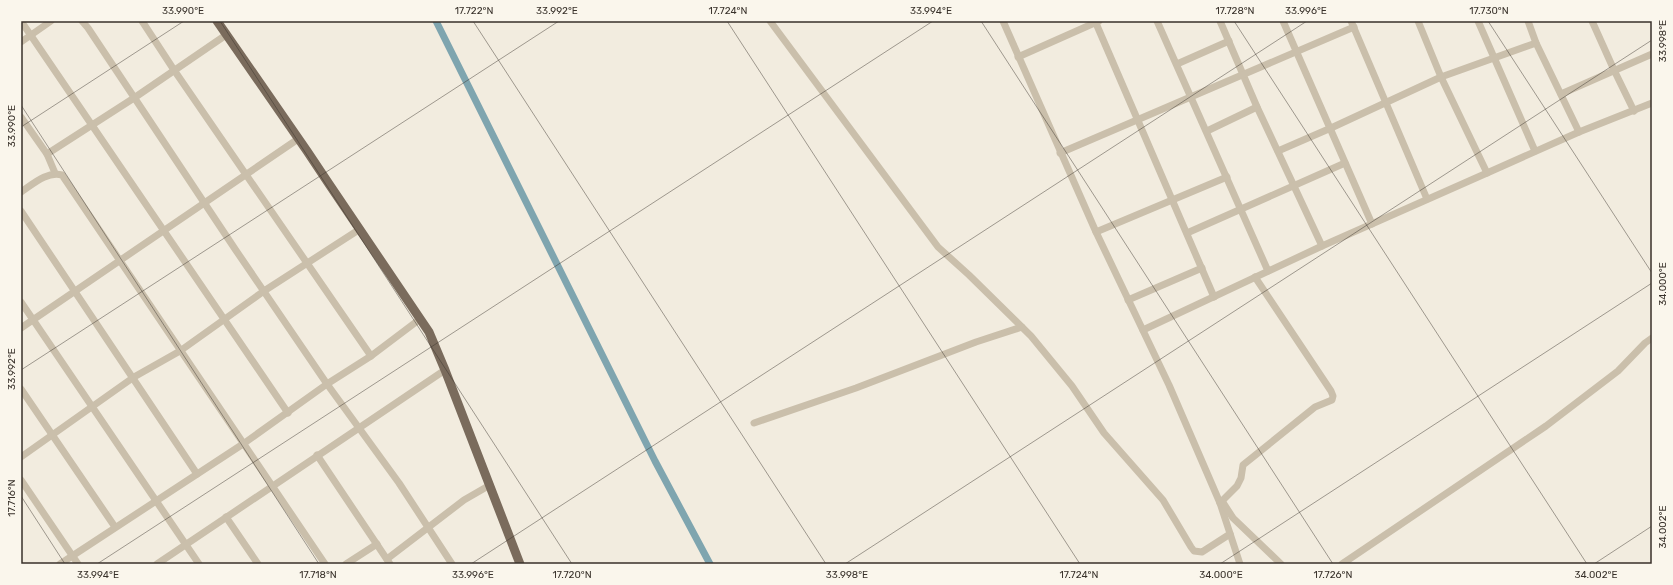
<svg xmlns="http://www.w3.org/2000/svg" width="1673" height="585" viewBox="0 0 1673 585" font-family="Rubik,sans-serif">
  <style>
    .lines { fill: none; stroke-linecap: round; stroke-linejoin: round }
    .canal { stroke: #7fa5af; stroke-width: 7 }
    .minor { stroke: #cabfab; stroke-width: 7 }
    .major { stroke: #7a6b5c; stroke-width: 9 }
    .ticks { fill: none; stroke: #38312a; stroke-width: 1; stroke-opacity: 0.45 }
    .neatline { fill: none; stroke: #38312a; stroke-width: 1.5 }
    .ticks-label { font-size: 10px; text-anchor: middle; fill: #38312a }
  </style>
  <rect width="100%" height="100%" fill="#f2ecdf"/>
  <g class="lines">
    <path class="canal" d="M436,21L655,461L710,564"/>
    <g class="minor">
      <path d="M21,21L288,413"/>
      <path d="M82,21L88,28L235,249L327,384L399,483L452,564"/>
      <path d="M142,21L174,70L371,356"/>
      <path d="M770,21L938,247L969,275L1031,336L1072,386L1104,433L1163,500L1191,547L1194,551L1202,552L1230,534"/>
      <path d="M1003,21L1096,232L1169,385L1220,503L1240,564"/>
      <path d="M1095,21L1214,297"/>
      <path d="M1157,21L1268,271"/>
      <path d="M1220,21L1257,107L1322,246"/>
      <path d="M1283,21L1372,224"/>
      <path d="M1351,21L1427,199"/>
      <path d="M1478,21L1535,151"/>
      <path d="M1528,21L1536,43L1579,132"/>
      <path d="M1592,21L1614,70L1634,111"/>
      <path d="M21,42L51,21"/>
      <path d="M1018,57L1099,21"/>
      <path d="M1177,64L1229,41"/>
      <path d="M1561,94L1652,54"/>
      <path d="M21,117L47,154L55,173"/>
      <path d="M1207,131L1257,107"/>
      <path d="M1278,151L1331,128L1441,77L1536,43"/>
      <path d="M1060,153L1354,27"/>
      <path d="M47,154L134,98L226,35"/>
      <path d="M1487,173L1579,132L1652,103"/>
      <path d="M21,192C33,184 47,171 62,175L325,564"/>
      <path d="M21,211L197,474"/>
      <path d="M1096,232L1227,177"/>
      <path d="M1187,233L1345,163"/>
      <path d="M1128,300L1202,268"/>
      <path d="M21,302L199,564"/>
      <path d="M21,328L298,139"/>
      <path d="M1143,330L1322,246L1487,173L1441,77L1418,21"/>
      <path d="M21,389L115,527"/>
      <path d="M754,423L856,388L976,342L1022,327"/>
      <path d="M317,455L390,564"/>
      <path d="M21,457L134,377L180,351L264,291L360,229"/>
      <path d="M21,480L78,564"/>
      <path d="M1222,501L1233,518L1281,564"/>
      <path d="M1220,503L1237,486L1241,478L1243,465L1315,407L1332,400L1333,396L1331,391L1255,277"/>
      <path d="M226,517L258,564"/>
      <path d="M387,559L464,500L490,485"/>
      <path d="M60,564L243,444L327,384L371,356L420,319"/>
      <path d="M157,564L445,370"/>
      <path d="M346,564L377,544"/>
      <path d="M1342,564L1546,426L1618,371L1645,343L1652,338"/>
    </g>
    <path class="major" d="M217,21L307,151L329,184L429,332L445,370L520,564"/>
  </g>
  <path class="ticks" d="M220,21L572,564M473,21L826,564M727,21L1080,564M981,21L1333,564M1234,21L1587,564M1488,21L1652,273M21,105L319,564M21,127L184,21M21,370L559,21M21,496L65,564M97,564L933,21M471,564L1307,21M845,564L1652,40M1220,564L1652,283M1594,564L1652,526"/>
  <rect width="1673" height="585" fill="none" stroke="#faf6ec" stroke-width="44"/>
  <rect x="22" y="22" width="1629" height="541" class="neatline"/>
  <g class="ticks-label">
    <text x="183" y="14">33.990°E</text>
    <text x="474" y="14">17.722°N</text>
    <text x="557" y="14">33.992°E</text>
    <text x="728" y="14">17.724°N</text>
    <text x="931" y="14">33.994°E</text>
    <text x="1235" y="14">17.728°N</text>
    <text x="1306" y="14">33.996°E</text>
    <text x="1489" y="14">17.730°N</text>
    <text transform="translate(1662 41) rotate(-90)" y="4">33.998°E</text>
    <text transform="translate(11 126) rotate(-90)" y="4">33.990°E</text>
    <text transform="translate(1662 284) rotate(-90)" y="4">34.000°E</text>
    <text transform="translate(11 369) rotate(-90)" y="4">33.992°E</text>
    <text transform="translate(11 498) rotate(-90)" y="4">17.716°N</text>
    <text transform="translate(1662 527) rotate(-90)" y="4">34.002°E</text>
    <text x="98" y="578">33.994°E</text>
    <text x="318" y="578">17.718°N</text>
    <text x="473" y="578">33.996°E</text>
    <text x="572" y="578">17.720°N</text>
    <text x="847" y="578">33.998°E</text>
    <text x="1079" y="578">17.724°N</text>
    <text x="1221" y="578">34.000°E</text>
    <text x="1333" y="578">17.726°N</text>
    <text x="1596" y="578">34.002°E</text>
  </g>
</svg>
